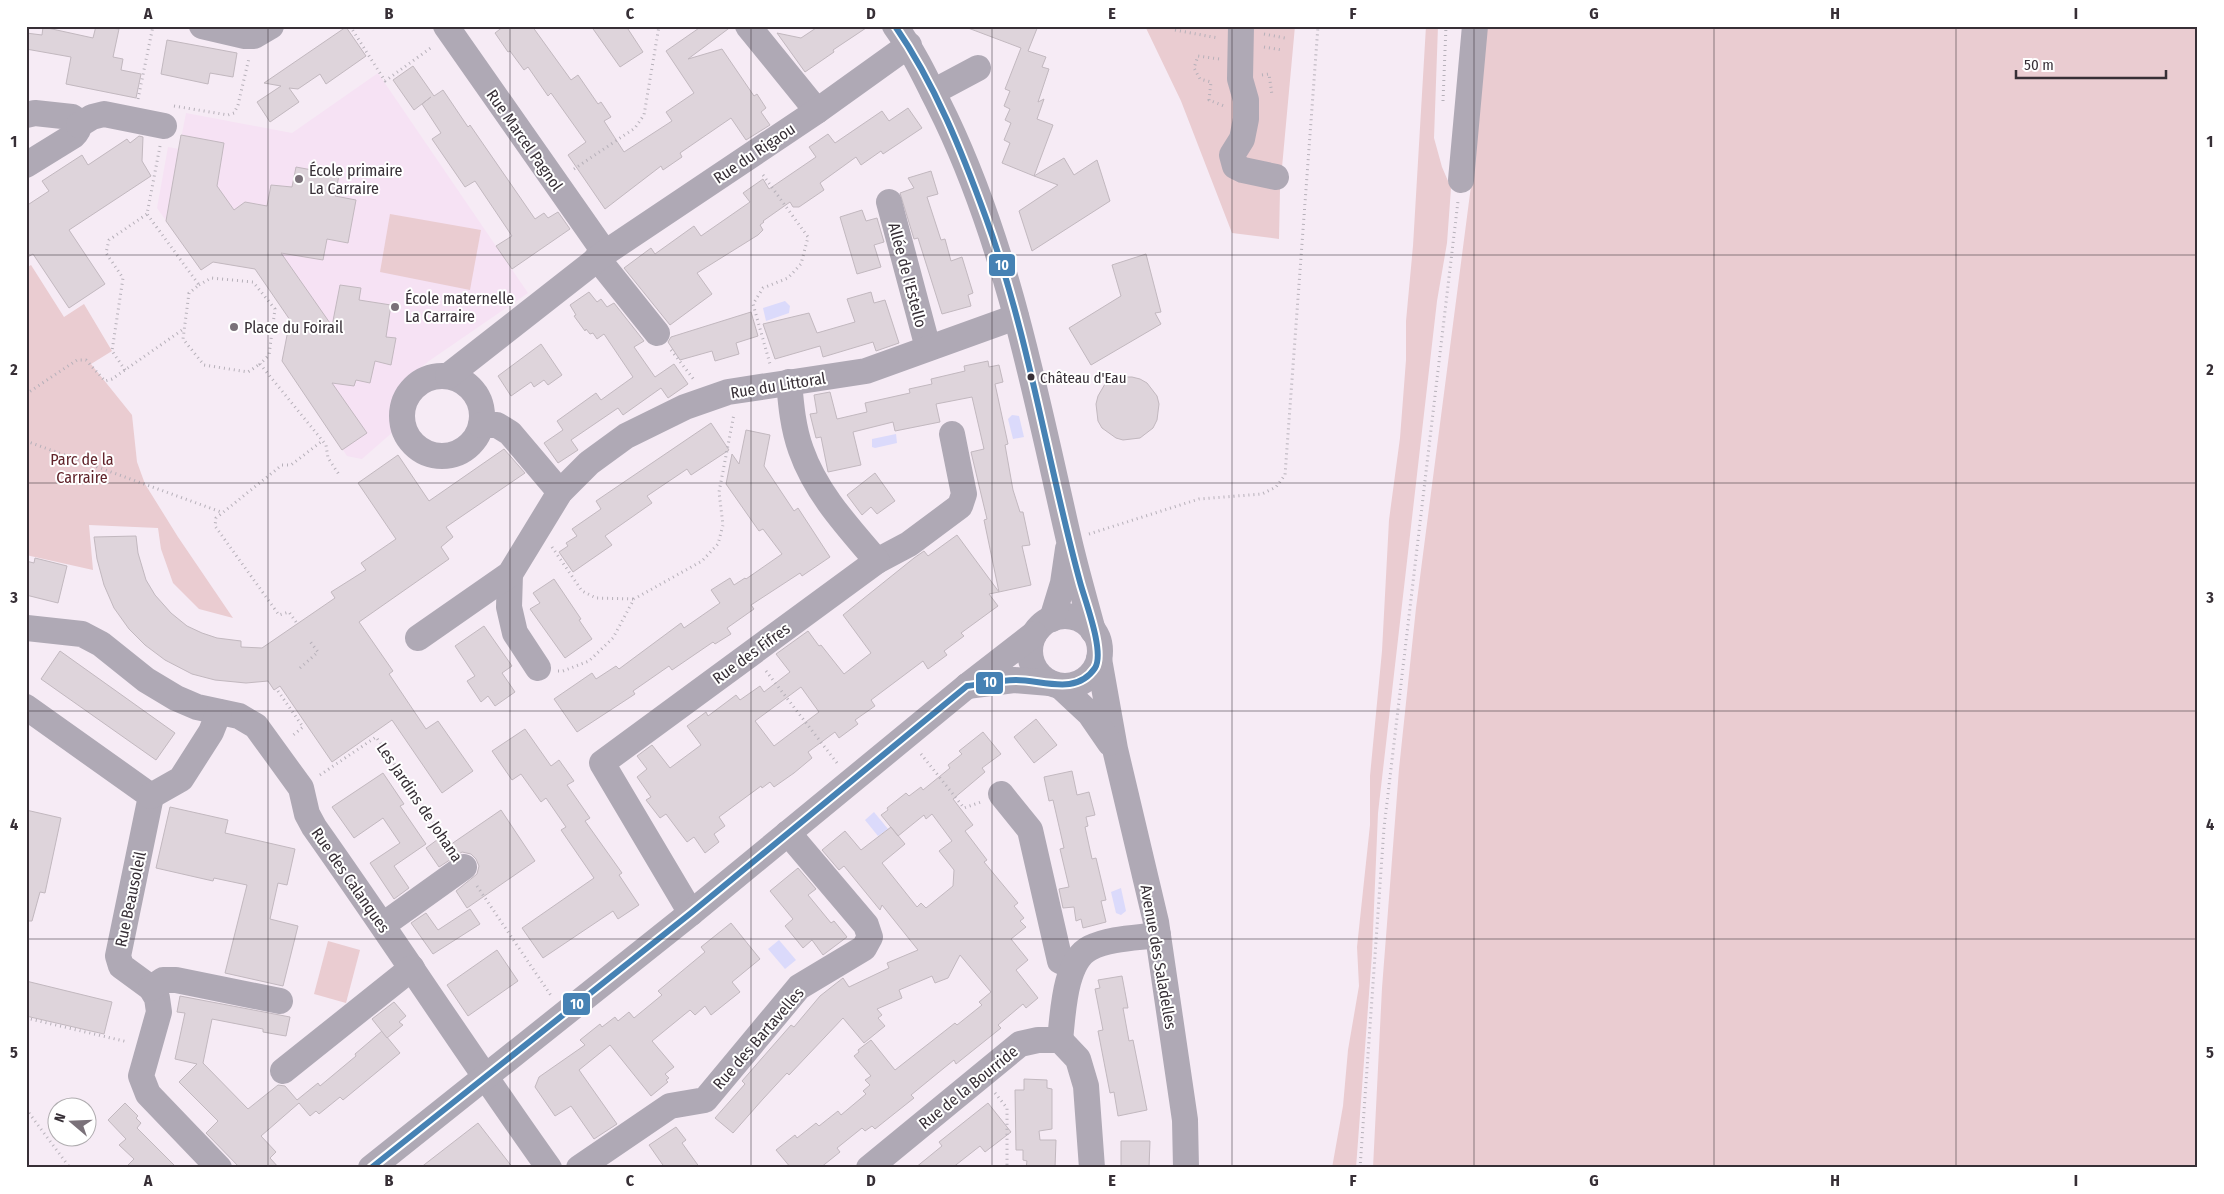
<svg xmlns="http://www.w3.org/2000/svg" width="2224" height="1194" viewBox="0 0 2224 1194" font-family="'Fira Sans Condensed',sans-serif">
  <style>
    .built { fill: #f6e2f4 }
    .green { fill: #eaccd1 }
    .water { fill: #dbdafb }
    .building { fill: #ded4db; stroke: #c2b8bf; fill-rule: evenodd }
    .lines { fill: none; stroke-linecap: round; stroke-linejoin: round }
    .path { stroke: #b6b0b9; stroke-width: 3; stroke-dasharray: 1 4; stroke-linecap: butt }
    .minor { stroke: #afa9b5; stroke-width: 26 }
    .bus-1-casing { stroke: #fff; stroke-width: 10 }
    .bus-1 { stroke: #4682b4; stroke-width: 6 }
    .grid { fill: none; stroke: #372f36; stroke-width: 1; stroke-opacity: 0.55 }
    .poi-dot { fill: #7a7179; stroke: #fff; stroke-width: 2 }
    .bus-dot { fill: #372f36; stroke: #fff; stroke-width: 2 }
    .labels { text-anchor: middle; stroke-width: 4; stroke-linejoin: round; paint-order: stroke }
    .bus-label { font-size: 15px; fill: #372f36; stroke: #fff; text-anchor: start }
    .street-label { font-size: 16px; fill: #372f36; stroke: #fff }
    .poi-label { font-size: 16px; fill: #372f36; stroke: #fff; text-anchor: start }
    .park-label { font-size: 16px; fill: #61242b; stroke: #fff }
    .line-badge { stroke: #fff; stroke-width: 2 }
    .badge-label { font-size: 14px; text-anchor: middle; font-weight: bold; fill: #fff }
    .neatline { fill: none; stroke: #372f36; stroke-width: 2 }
    .grid-label { font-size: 16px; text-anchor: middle; font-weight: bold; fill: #372f36 }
  </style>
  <rect width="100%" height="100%" fill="#f6ebf5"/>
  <path class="built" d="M378,73L528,293L429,361L405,380L394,402V431L362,459L347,456L282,361L289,320L275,293L255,269L213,262L201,270L157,208L168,147L179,149L186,113L292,133Z"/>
  <g class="green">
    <path d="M1145,26H1295L1280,189L1279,239L1232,233L1181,101Z"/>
    <path d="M1426,26H1438L1434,138L1442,167L1451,188L1447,243L1437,301L1378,813L1372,954L1356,1168H1332L1343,1106L1348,1050L1359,986L1357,947L1370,825V776L1382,651L1389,520L1400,438L1406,360V321L1413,246Z"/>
    <path d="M1485,26H2198V1168H1373L1382,988L1399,769L1416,608L1474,163Z"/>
    <path d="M390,214L481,230L470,290L380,272Z"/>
    <path d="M31,265L64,317L84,304L112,351L91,364L132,415L137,462L145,484L178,537L233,618L199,609L173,583L161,549L158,528L89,525L93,570L26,555V268Z"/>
    <path d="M328,941L360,950L346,1003L314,994Z"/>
  </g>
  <g class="water">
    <path d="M785,301L790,306L789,313L766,321L763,308Z"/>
    <path d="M1012,415L1019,416L1024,437L1013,439L1008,419Z"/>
    <path d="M896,434L897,443L875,448L872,447V439Z"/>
    <path d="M874,812L888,829L878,836L865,820Z"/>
    <path d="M1121,888L1126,911L1121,915L1116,913L1111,892Z"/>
    <path d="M779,940L796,960L785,969L768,949Z"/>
  </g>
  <g class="building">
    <path d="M96,26L119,29L113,57L123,59L121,70L141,74L136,98L66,84L71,57L26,49V33L42,35L43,27L93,38Z"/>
    <path d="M504,26H532L571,80L578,75L598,104L601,102L611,117L604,121L624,152L672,121L666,112L694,93L666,51L702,26H732L688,59L722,49L754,96L757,94L766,108L761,112L770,125L746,140L731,118L680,153L682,157L663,170L661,166L605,209L568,155L586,142L551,93L548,96L528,67L524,70L510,51L508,52L495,33Z"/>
    <path d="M591,26H626L643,52L620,67Z"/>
    <path d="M819,26H869L833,50L834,52L805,72L777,33L801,38Z"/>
    <path d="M968,26H1038L1028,51L1046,57L1042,67L1049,69L1038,102L1044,99L1037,119L1053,125L1034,176L1002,163L1010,143L1004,140L1011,123L1005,120L1010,109L1004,106L1010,91L1005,89L1021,48L968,28Z"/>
    <path d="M346,27L366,56L326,84L320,74L298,89L289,88L299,102L270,122L257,102L281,86L264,83Z"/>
    <path d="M167,40L237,53L233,77L210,73L208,84L161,74Z"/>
    <path d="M413,66L434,96L443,90L468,127L470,125L535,219L544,213L548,218L558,212L570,229L512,269L496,246L512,236L475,181L465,187L432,139L441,133L422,104L431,97L414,110L393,80Z"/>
    <path d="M908,108L922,128L883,154L881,151L861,165L856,157L820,183L824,190L799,207H793L790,202L763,221L764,222L760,225L763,230L758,235L697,273L712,294L670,325L624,268L651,248L655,254L694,226L701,236L750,202L743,193L763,179L769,189L816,157L809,147L828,134L835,143L882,111L889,121Z"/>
    <path d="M181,135L224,143L217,186L234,210L245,202L267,206L271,185L292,187L296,167L339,175L335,196L356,200L348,243L327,239L323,260L281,253L332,326L340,285L361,288L359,300L391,305L386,337L396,338L391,365L375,361L370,383L356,380L354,386L332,383L367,433L342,450L282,361L290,320L255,269L213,262L201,270L166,221Z"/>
    <path d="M139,136L143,137L142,161L151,176L69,230L105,284L69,308L33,254L26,258V206L49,191L42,181L82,155L88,165L127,139L130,143Z"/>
    <path d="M1064,158L1074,175L1097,160L1110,201L1032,251L1019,211L1058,185L1034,176Z"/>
    <path d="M931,171L938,194L927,197L941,240L945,239L951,261L962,257L973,293L968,295L971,306L942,314L918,238L914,239L900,193L914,188L908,178Z"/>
    <path d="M862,210L866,221L877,218L884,242L874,245L881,267L857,274L840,217Z"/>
    <path d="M1146,254L1161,312L1155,313L1161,324L1091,365L1069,328L1121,296L1112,265Z"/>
    <path d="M589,292L597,302L601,299L607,307L614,303L644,341L634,347L655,377L674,364L688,384L668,398L661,388L623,415L618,408L571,440L578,450L558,463L544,443L563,430L557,421L596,393L601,400L633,377L604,334L597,339L593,333L590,334L586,329L585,331L574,316L576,315L570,305Z"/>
    <path d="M871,292L874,303L885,300L899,343L876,351L873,342L823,357L820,346L775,359L763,324L809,313L817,333L855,322L847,299Z"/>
    <path d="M751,312L758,336L736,343L739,354L715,361L712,351L680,360L668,342L671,337Z"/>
    <path d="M541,344L562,375L548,385L544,380L534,387L531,382L511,396L498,376Z"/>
    <path d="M988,361L989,367L999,365L1003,382L995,384L1008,444L1005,445L1013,490L1020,512H1023L1030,545L1022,546L1031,585L999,592L984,520L987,519L971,452L984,449L972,397L936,404L940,422L895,431L893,422L853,432L861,465L828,472L821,437L816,438L810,414L817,413L814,395L830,392L837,419L867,412L865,403L910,393L909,389L932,384L931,379L965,371L964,366Z"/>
    <path d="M1109,377H1132L1140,379L1147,383L1157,396L1159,404L1157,420L1153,428L1140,438L1123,440L1116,438L1102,428L1098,421L1096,404L1098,396Z"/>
    <path d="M711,423L729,450L691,475L687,469L647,496L652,503L605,536L612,545L573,572L559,552L568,546L566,543L577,536L572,529L601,509L596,501Z"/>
    <path d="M746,430L770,435L764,466L794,511L798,508L830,557L802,576L800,573L751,605L754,609L727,628L731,634L715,644L713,642L672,670L669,666L633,691L635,694L577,732L554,699L592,673L596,679L616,666L619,669L681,623L684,628L720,603L711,590L730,578L734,585L745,578L746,579L782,554L763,529L759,531L726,484L732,454L739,464Z"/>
    <path d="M504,449L525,473L446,527L453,537L441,547L449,559L359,622L393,671L389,674L426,729L438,721L473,771L442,793L392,720L332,762L280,686L274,690L268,681L246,683L215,680L192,674L165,660L145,645L129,629L114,608L104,585L97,559L94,537L136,536L138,553L146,580L155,595L171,613L187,626L202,633L217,638L241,641V647L262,648L335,598L331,592L366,570L361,563L396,539L358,483L398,455L429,501Z"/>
    <path d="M875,473L895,501L877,514L871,507L862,515L847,495Z"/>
    <path d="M957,535L999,592L989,594L998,606L961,633L964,636L944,651L947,655L928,669L923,661L871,700L875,706L855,720L858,724L839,738L835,732L808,752L812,758L794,773L774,787L770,782L762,788L761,786L719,817L725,826L714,834L719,842L705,853L694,837L687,842L666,814L660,818L646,800L651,797L637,777L647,769L637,756L652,745L670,768L701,745L687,726L706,712L708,716L736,695L740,700L760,686L764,692L790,672L776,654L808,631L819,646L821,645L844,674L871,653L843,615L914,558L924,551L928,556ZM801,687L819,712L774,746L755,721Z"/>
    <path d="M35,558L67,566L58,603L26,595V561L34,563Z"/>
    <path d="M554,579L581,619L579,620L592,639L565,658L530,609L540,603L533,593Z"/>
    <path d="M484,626L512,666L502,673L515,692L495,706L488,696L481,702L467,681L475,676L455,646Z"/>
    <path d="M60,651L175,733L156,760L41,679Z"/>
    <path d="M1036,719L1057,745L1034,763L1014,737Z"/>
    <path d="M525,729L551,766L559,760L574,781L567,785L590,818L585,821L622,873L619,875L639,905L618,919L613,911L543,958L522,928L594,878L561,830L566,827L546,798L541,802L521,774L512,780L492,751Z"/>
    <path d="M983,732L1001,754L982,768L985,772L953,799L973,825L965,831L987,860L984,862L1018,903L1014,906L1024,918L1020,921L1026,927L1011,939L1028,960L1016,970L1038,998L1026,1008L1023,1004L998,1025L1001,1028L956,1064L954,1060L944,1068L911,1095L914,1098L875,1129L872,1126L865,1131L862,1128L837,1148L840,1152L820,1168H791L776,1150L795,1135L797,1138L816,1123L819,1126L838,1111L841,1115L866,1094L863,1091L870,1085L865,1080L871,1076L854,1056L859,1052L858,1050L871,1040L895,1070L955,1023L957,1025L982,1005L979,1002L991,992L960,955L948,978L935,983L932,976L899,990L902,998L877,1009L882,1015L878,1018L885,1026L864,1043L843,1018L789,1075L787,1073L763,1099L733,1133L715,1118L745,1084L742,1081L791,1025L794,1027L820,996L843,978L849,987L889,968L887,963L918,950L882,905L880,910L844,866L839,870L822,850L845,831L861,850L891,827L905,844L882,863L917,907L921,903L926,908L953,886L954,870L939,851L952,841L932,814L926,819L924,815L898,836L881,815L888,810L887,808L906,793L909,796L921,787L923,790L950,768L948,765L962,754L959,751Z"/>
    <path d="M1072,771L1077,795L1089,792L1095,815L1086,817L1088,826L1085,827L1092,859L1096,858L1106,900L1101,901L1106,922L1083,928L1081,919L1076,921L1074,907L1063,908L1059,889L1069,887L1060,849L1064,848L1053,800L1049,801L1044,777Z"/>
    <path d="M383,773L404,804L400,806L426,844L394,866L409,888L394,899L370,863L400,843L383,818L354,838L332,807Z"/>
    <path d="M170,807L228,820L225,833L295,849L287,885L278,883L270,919L298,926L283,986L225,973L247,885L214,878L213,881L156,868Z"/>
    <path d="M26,810L61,818L45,893L40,892L32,921H26Z"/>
    <path d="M501,810L535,861L467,908L456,891L477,874L479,866L476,859L471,854L462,852L439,867L426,848L441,837L447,847Z"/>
    <path d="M798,868L816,889L808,895L831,923L834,921L847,937L823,955L812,940L803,948L785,926L793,919L770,891Z"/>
    <path d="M470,909L480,924L433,954L411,923L426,913L438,930Z"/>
    <path d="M731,923L760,959L732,982L740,992L711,1015L705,1006L695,1015L690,1010L652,1041L674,1067L665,1074L669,1078L666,1080L668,1082L651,1096L610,1045L579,1070L617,1124L594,1139L571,1106L555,1116L535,1087L539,1077L585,1045L580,1040L600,1024L602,1027L615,1017L618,1021L629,1012L634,1018L662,995L658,991L705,952L701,947Z"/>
    <path d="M497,950L518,981L468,1016L447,985Z"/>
    <path d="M1122,976L1128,1008H1123L1129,1041L1133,1040L1147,1110L1118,1116L1114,1092L1110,1093L1098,1031L1103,1030L1095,989L1100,988L1098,980Z"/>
    <path d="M26,981L112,1002L104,1034L26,1016Z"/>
    <path d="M180,996L290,1017L286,1036L263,1032V1029L212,1019L203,1063L248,1109L278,1085L285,1086L297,1100L318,1083L320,1086L356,1056L355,1054L382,1031L400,1053L343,1100L340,1097L319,1114L316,1111L310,1116L299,1103L261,1136L276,1152L270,1158L279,1168H240L206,1133L218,1121L179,1082L197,1064L175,1059L185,1013L177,1012Z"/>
    <path d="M394,1002L406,1016L399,1022L403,1025L387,1038L372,1019Z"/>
    <path d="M1024,1079L1047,1080V1088L1052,1089V1129L1039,1131L1040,1140H1056L1055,1168H1026L1027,1161L1023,1160V1150H1016L1015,1090H1024Z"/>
    <path d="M125,1103L138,1116L136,1118L141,1123L137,1128L177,1168H125L134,1159L119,1145L126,1139L108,1120Z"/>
    <path d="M988,1103L1011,1132L985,1152L980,1146L952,1168H915L942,1146L939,1142Z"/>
    <path d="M478,1123L513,1168H420Z"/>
    <path d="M676,1127L686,1140L682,1143L700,1168H665L649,1145Z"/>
    <path d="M1121,1141H1150L1149,1168H1121Z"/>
  </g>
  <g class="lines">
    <g class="path">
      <path d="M350,26L385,81L432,47"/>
      <path d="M1175,30L1218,38"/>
      <path d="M1264,34L1285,38"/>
      <path d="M1264,47L1282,50"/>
      <path d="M1219,59L1198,56L1194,68L1200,79L1211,82L1209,100L1224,106"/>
      <path d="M1262,75L1269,74L1272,95"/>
      <path d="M138,99L153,26"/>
      <path d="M1443,101L1446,26"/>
      <path d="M174,106L228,115L234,113L238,105L249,58"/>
      <path d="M160,146L147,214L199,285L189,293L183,339L204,365L248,372L260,364"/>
      <path d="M574,169L635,128L644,115L659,26"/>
      <path d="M763,175L808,237L801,264L788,278L763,288L753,304L770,364"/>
      <path d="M199,285L211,278L253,282L275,309L269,355L260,364L326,445L328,458L340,476"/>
      <path d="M671,350L695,381"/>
      <path d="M125,370L112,351L123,278L106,253L109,240L147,214"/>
      <path d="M26,394L77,360H86L105,381L112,379L185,328"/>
      <path d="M26,441L221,512"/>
      <path d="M1089,534L1199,499L1262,494L1276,487L1285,475L1318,26"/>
      <path d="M552,547L582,591L596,598L634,599"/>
      <path d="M296,622L289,612L279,615L215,526L216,518L282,465H291L322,441"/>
      <path d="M300,668L318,652L309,640"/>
      <path d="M558,671H563L589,661L613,638L634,599L702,561L718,544L723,525L719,492L734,414"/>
      <path d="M766,671L837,763"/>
      <path d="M278,691L303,727L292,736"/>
      <path d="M921,754L964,808L981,802"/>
      <path d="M320,775L376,737L451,848"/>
      <path d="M477,886L552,997"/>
      <path d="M26,1018L128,1042"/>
      <path d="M995,1093L1007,1108V1168"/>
      <path d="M26,1109L70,1168"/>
      <path d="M1360,1168L1384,828L1458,201"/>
    </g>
    <g class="minor">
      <path d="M202,26L245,36H254L271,26"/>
      <path d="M446,26L605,253"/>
      <path d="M748,26L817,111"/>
      <path d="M895,26C916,55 930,87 946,119C1009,252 1036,397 1069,540C1076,570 1085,601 1093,631"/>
      <path d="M1241,26L1240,79L1246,100V119L1242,139L1232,155L1235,166L1243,170L1276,177"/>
      <path d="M933,92L978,68"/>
      <path d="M26,115L35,113L72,117C82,123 80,129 73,136L26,165"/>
      <path d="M79,125L92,117L104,114L164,126"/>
      <path d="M1461,180L1475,26"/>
      <path d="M889,202L928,348"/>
      <path d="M597,258L657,333"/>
      <circle cx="442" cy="416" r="40"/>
      <path d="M448,376L605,253L817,111L909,45"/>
      <path d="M481,425H497L510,433L560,492"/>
      <path d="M877,561L909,544L960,506L964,494L952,434"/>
      <path d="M510,574L509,607L515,633L538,668"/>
      <circle cx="1065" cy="651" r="35"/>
      <path d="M1052,619L1063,583L1068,549"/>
      <path d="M27,628L82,634L101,644L146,680L176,698L197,707L239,716L256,726L301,788L307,814L314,827C394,940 469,1056 549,1168"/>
      <path d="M418,638L510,574L560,492L589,463L626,436L685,407L728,392L866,371L1016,317"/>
      <path d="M1099,659L1115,749L1156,922L1185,1120L1186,1168"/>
      <path d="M967,686L1014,680L1050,683"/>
      <path d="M1060,686L1090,714L1110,743"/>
      <path d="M26,707L151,796L118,956L121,966L151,988L157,998L159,1012L141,1076L148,1094L219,1168"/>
      <path d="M1001,794L1030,830L1060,961L1073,967"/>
      <path d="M151,796L181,779L211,732L219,712"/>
      <path d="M691,913L602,763L877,561C848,527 816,493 801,450C793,428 791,405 789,382"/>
      <path d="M383,925L464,867"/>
      <path d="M151,988L163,980H176L280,1001"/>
      <path d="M1060,1040L1078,1059L1086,1086L1092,1168"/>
      <path d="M283,1071L412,968"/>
      <path d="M371,1168L691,913L967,686L1034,634"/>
      <path d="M579,1168L670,1106L705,1100L799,987L864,948L870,937L866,925L788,833"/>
      <path d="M869,1168L1020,1044L1038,1040H1060C1063,1015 1064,961 1090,948C1110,938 1136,938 1158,935"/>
    </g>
    <g class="bus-1-casing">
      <path id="bus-1" d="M371,1168L691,913L967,686C983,684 999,680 1016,680C1043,680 1076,696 1095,668C1105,652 1085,601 1080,582C1047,461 1029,336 986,218C962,152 935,84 895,26"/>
    </g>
    <use href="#bus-1" class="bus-1"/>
  </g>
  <path class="grid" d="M268,26V1168M510,26V1168M751,26V1168M992,26V1168M1232,26V1168M1474,26V1168M1714,26V1168M1956,26V1168M26,255H2198M26,483H2198M26,711H2198M26,939H2198"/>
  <g class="poi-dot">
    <circle cx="299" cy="179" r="5"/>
    <circle cx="395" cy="307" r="5"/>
    <circle cx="234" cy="327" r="5"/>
  </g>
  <circle class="bus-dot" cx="1031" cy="377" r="4.5"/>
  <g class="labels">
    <g class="bus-label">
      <text x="1040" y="383">Château d'Eau</text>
    </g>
    <g class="street-label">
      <text transform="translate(525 140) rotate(55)" y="6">Rue Marcel Pagnol</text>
      <text transform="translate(754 153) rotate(-34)" y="6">Rue du Rigaou</text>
      <text transform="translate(908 275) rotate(75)" y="6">Allée de l'Estello</text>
      <text transform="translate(778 385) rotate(-9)" y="6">Rue du Littoral</text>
      <text transform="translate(751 653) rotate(-36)" y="6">Rue des Fifres</text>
      <text transform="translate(420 802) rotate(56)" y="6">Les Jardins de Johana</text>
      <text transform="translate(351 880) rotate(55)" y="6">Rue des Calanques</text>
      <text transform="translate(130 899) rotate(-78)" y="6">Rue Beausoleil</text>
      <text transform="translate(1159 957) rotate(80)" y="6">Avenue des Saladelles</text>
      <text transform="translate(758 1038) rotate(-49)" y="6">Rue des Bartavelles</text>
      <text transform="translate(968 1087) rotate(-39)" y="6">Rue de la Bourride</text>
    </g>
    <g class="poi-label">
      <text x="309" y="176">École primaire<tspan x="309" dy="18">La Carraire</tspan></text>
      <text x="405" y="304">École maternelle<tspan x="405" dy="18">La Carraire</tspan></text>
      <text x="244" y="333">Place du Foirail</text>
    </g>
    <g class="park-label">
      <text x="82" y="465">Parc de la<tspan x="82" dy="18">Carraire</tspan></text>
    </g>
  </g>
  <g class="line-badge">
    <rect x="988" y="253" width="28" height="24" rx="5" fill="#4682b4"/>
    <rect x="975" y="671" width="29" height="24" rx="5" fill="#4682b4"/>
    <rect x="562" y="992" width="29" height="24" rx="5" fill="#4682b4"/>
  </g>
  <g class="badge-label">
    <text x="1002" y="270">10</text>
    <text x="990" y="687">10</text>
    <text x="577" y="1009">10</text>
  </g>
  <rect width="2224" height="1194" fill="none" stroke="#ffffff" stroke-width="55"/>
  <g transform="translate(72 1122) rotate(289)"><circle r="24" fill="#ffffff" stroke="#afacaf"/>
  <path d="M0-4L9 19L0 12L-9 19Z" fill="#7a7179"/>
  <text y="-8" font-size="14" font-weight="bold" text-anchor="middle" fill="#372f36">N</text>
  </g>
  <path d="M2016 70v8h150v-8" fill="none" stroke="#372f36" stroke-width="2.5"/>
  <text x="2024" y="70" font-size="15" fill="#372f36" stroke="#ffffff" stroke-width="4" paint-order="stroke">50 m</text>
  <rect x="28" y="28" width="2168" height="1138" class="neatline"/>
  <g class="grid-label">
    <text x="148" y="19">A</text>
    <text x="389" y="19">B</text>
    <text x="630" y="19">C</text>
    <text x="871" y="19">D</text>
    <text x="1112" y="19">E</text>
    <text x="1353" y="19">F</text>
    <text x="1594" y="19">G</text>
    <text x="1835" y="19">H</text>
    <text x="2076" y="19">I</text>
    <text x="14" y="147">1</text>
    <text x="2210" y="147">1</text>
    <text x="14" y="375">2</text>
    <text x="2210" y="375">2</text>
    <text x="14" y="603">3</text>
    <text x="2210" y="603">3</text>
    <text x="14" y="830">4</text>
    <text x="2210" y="830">4</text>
    <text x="14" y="1058">5</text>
    <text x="2210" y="1058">5</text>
    <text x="148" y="1186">A</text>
    <text x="389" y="1186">B</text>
    <text x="630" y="1186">C</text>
    <text x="871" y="1186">D</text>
    <text x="1112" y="1186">E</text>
    <text x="1353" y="1186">F</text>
    <text x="1594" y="1186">G</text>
    <text x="1835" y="1186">H</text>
    <text x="2076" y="1186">I</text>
  </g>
</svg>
